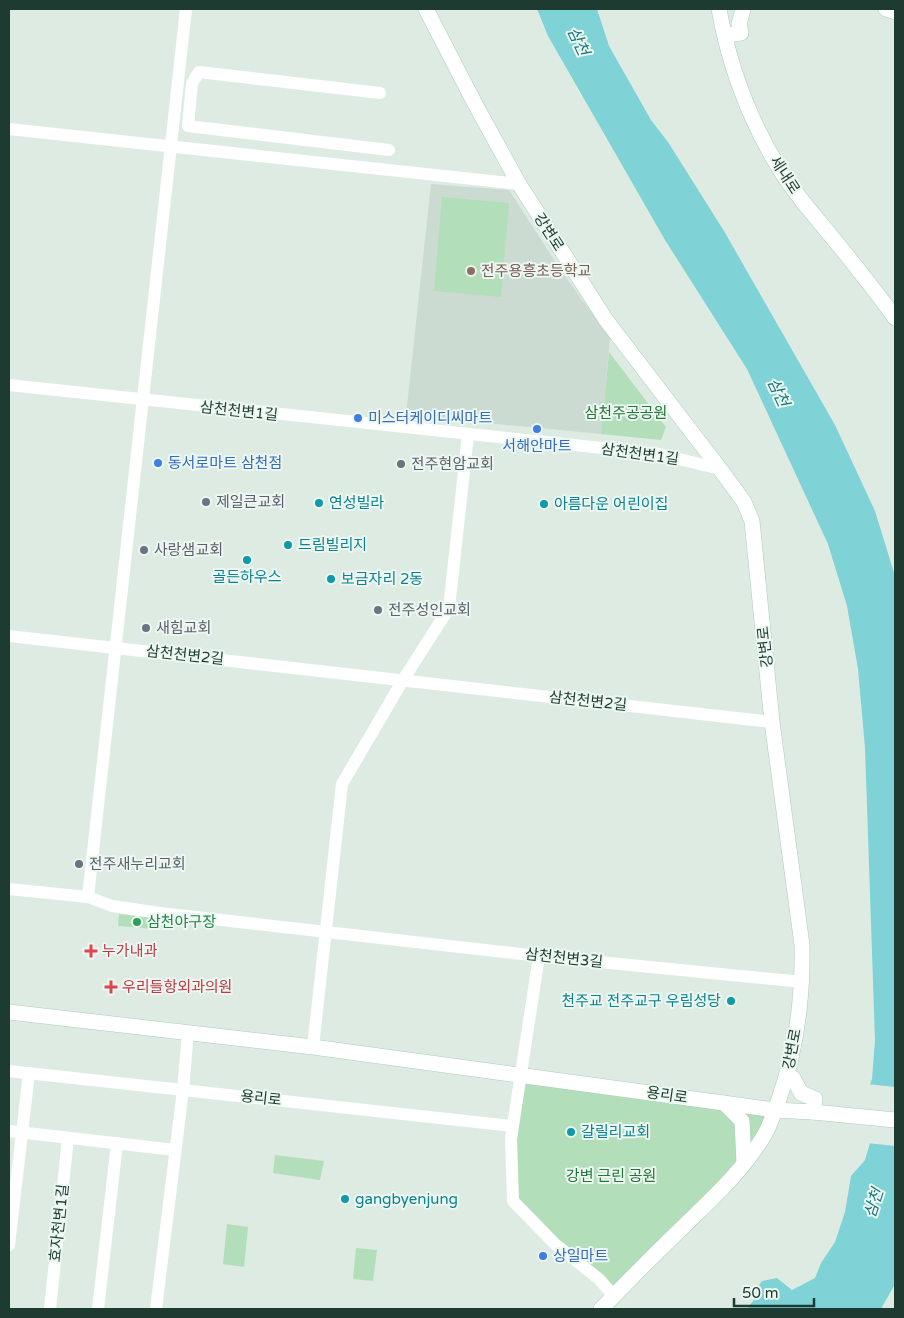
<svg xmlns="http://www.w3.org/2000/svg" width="904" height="1318" viewBox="0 0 904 1318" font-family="'Varela Round','Noto Sans KR',sans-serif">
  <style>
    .built { fill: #cbdbd2 }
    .green { fill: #b3deba }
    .water { fill: #7fd3d6 }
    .pier { fill: #ddebe3 }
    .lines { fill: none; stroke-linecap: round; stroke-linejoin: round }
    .secondary-casing { stroke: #afcbbe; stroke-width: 16 }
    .street { stroke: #fff; stroke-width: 12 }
    .secondary { stroke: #fff; stroke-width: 15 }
    .education-dot { fill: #8d6e63; stroke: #edf7f1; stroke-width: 2 }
    .shop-dot { fill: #3f7fe0; stroke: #edf7f1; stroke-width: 2 }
    .worship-dot { fill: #6b7280; stroke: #edf7f1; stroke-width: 2 }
    .culture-dot { fill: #0f9aa8; stroke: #edf7f1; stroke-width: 2 }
    .leisure-dot { fill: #2e9e5b; stroke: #edf7f1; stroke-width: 2 }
    .health-dot { fill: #e0444e; stroke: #edf7f1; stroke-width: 2 }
    .labels { text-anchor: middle; stroke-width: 4; stroke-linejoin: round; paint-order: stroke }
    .street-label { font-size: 15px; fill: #1d3b30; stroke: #edf7f1 }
    .education-label { font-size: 15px; fill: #785e54; stroke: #edf7f1; text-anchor: start }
    .park-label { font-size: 15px; fill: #24763a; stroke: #edf7f1 }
    .shop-label { font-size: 15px; fill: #366cbe; stroke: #edf7f1; text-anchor: start }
    .worship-label { font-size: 15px; fill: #5b616d; stroke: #edf7f1; text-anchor: start }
    .culture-label { font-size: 15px; fill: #0d838f; stroke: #edf7f1; text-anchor: start }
    .leisure-label { font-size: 15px; fill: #27864d; stroke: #edf7f1; text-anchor: start }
    .health-label { font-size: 15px; fill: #be3a42; stroke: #edf7f1; text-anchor: start }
    .water-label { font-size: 16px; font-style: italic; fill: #13777c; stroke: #edf7f1 }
  </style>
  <rect width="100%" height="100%" fill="#ddebe3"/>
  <path class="built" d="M431,184L509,190L562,272L610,338L601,434L406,415Z"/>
  <g class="green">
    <path d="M442,197L509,203L501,297L434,291Z"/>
    <path d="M609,352L666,427L661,440L601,434Z"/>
    <path d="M119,914L155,918L154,929L118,926Z"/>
    <path d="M521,1075L775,1110L765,1133L614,1296L513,1201Z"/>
    <path d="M275,1155L324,1161L320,1180L273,1173Z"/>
    <path d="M227,1224L248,1227L244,1267L223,1264Z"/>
    <path d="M356,1248L377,1250L373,1281L353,1279Z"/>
  </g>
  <path class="water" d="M537,9H597L609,46L651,120L668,142L724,231L835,425L875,511L895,576V1284L881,1309H747L762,1289L759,1285L762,1281L777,1278L792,1290L815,1278L821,1263L835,1242L845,1212L851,1176L865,1160L870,1143L858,1117L872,1079L875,1040L865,748L858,669L847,606L828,544L747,369L665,240L548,36Z"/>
  <path class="pier" d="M867,1084L895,1087V1146L867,1143L856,1117Z"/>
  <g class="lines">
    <g class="secondary-casing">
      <g id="secondary">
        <path d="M426,9L474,102L519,184L606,320L720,469L744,502L752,521L772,722L802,945C803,999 797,1048 779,1099C775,1110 771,1123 765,1134C745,1168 715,1196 687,1223C658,1251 629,1280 601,1309"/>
        <path d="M719,9C729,65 749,119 779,168C794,193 814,215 832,237C854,264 875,290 895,318"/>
        <path d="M886,9L895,12"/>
        <path d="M725,35L741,33L739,24L743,9"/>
        <path d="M9,1012L313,1047L775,1110L813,1112L895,1120"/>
        <path d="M787,1076L793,1078L801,1093L815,1099L813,1112"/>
        <path d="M724,1103L742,1121L744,1163"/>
      </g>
    </g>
    <g class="street">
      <path d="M380,93L199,72L192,83L188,126L389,150"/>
      <path d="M9,129L519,184"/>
      <path d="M9,385L659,454L720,469"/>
      <path d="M9,636L772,722"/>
      <path d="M9,889L88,897L112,906L160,913L539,956L803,982"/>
      <path d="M88,897L186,9"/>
      <path d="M539,956L511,1139L513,1201L555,1244L599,1279L614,1296"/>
      <path d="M313,1047L342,784L403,680L449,608L468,435"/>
      <path d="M9,1071L513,1126"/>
      <path d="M9,1131L175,1150"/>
      <path d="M9,1245L29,1073"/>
      <path d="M50,1309L68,1138"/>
      <path d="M98,1309L117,1143"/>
      <path d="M156,1309L183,1090L188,1032"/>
    </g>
    <use href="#secondary" class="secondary"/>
  </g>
  <circle class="education-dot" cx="471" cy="271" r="5"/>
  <g class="shop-dot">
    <circle cx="358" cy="418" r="5"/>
    <circle cx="537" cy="429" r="5"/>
    <circle cx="158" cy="463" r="5"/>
    <circle cx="543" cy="1256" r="5"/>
  </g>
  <g class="worship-dot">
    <circle cx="401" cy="464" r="5"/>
    <circle cx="206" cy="502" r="5"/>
    <circle cx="144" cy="550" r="5"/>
    <circle cx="378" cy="610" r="5"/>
    <circle cx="146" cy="628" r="5"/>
    <circle cx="79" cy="864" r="5"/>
  </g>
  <g class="culture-dot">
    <circle cx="319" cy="503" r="5"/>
    <circle cx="544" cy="504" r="5"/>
    <circle cx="288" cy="545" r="5"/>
    <circle cx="247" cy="560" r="5"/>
    <circle cx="331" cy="579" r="5"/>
    <circle cx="731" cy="1001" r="5"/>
    <circle cx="571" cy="1132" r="5"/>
    <circle cx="345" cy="1199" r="5"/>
  </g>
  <circle class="leisure-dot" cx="137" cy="922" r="5"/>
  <g class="health-dot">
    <path d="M88.5 943.5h5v5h5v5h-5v5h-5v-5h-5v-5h5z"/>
    <path d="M108.5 979.5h5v5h5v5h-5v5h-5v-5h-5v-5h5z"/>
  </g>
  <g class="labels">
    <g class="street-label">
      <text transform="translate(785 175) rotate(57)" y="5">세내로</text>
      <text transform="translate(549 232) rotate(57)" y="5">강변로</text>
      <text transform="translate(239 411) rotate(6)" y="5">삼천천변1길</text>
      <text transform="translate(640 454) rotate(8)" y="5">삼천천변1길</text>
      <text transform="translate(765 647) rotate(-96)" y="5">강변로</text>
      <text transform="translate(185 655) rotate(6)" y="5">삼천천변2길</text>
      <text transform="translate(588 701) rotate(6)" y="5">삼천천변2길</text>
      <text transform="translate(564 958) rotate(6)" y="5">삼천천변3길</text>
      <text transform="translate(792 1049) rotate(-79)" y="5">강변로</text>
      <text transform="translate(667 1095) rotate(8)" y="5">용리로</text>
      <text transform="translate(261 1098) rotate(6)" y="5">용리로</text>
      <text transform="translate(59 1223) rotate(-84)" y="5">효자천변1길</text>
    </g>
    <g class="education-label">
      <text x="481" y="276">전주용흥초등학교</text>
    </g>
    <g class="park-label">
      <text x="626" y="418">삼천주공공원</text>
      <text x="611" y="1181">강변 근린 공원</text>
    </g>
    <g class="shop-label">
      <text x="368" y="423">미스터케이디씨마트</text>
      <text x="537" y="451" text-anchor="middle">서해안마트</text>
      <text x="168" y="468">동서로마트 삼천점</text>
      <text x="553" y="1261">상일마트</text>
    </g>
    <g class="worship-label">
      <text x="411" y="469">전주현암교회</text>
      <text x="216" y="507">제일큰교회</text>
      <text x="154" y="555">사랑샘교회</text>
      <text x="388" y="615">전주성인교회</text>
      <text x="156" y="633">새힘교회</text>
      <text x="89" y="869">전주새누리교회</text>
    </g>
    <g class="culture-label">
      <text x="329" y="508">연성빌라</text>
      <text x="554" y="509">아름다운 어린이집</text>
      <text x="298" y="550">드림빌리지</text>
      <text x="247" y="582" text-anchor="middle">골든하우스</text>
      <text x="341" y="584">보금자리 2동</text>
      <text x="721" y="1006" text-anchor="end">천주교 전주교구 우림성당</text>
      <text x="581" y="1137">갈릴리교회</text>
      <text x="355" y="1204">gangbyenjung</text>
    </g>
    <g class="leisure-label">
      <text x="147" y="927">삼천야구장</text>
    </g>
    <g class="health-label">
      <text x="102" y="956">누가내과</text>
      <text x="122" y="992">우리들항외과의원</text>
    </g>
    <g class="water-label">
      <text transform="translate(579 41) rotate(65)" y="6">삼천</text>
      <text transform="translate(779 392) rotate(65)" y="6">삼천</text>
      <text transform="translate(873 1203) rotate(-72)" y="6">삼천</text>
    </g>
  </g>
  <rect width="904" height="1318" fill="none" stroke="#1d3b30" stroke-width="20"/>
  <path d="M734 1298v8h80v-8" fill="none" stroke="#1d3b30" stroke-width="2.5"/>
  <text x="742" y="1298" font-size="15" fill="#1d3b30" stroke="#edf7f1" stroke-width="4" paint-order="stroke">50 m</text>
</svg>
